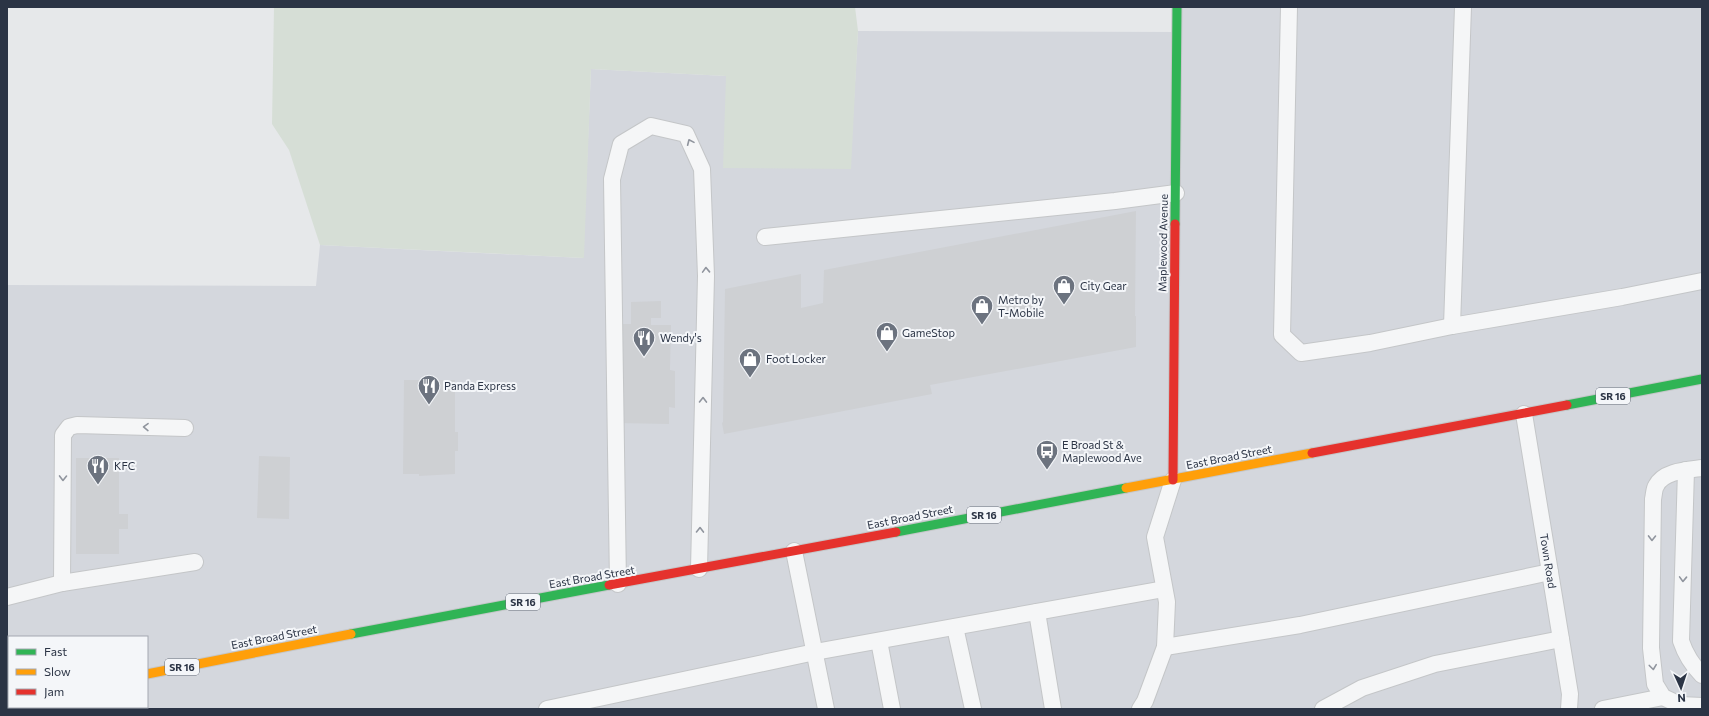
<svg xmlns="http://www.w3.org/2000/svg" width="1709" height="716" viewBox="0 0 1709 716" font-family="Commissioner,sans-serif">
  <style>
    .built { fill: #d4d7dd; fill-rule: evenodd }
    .green { fill: #d6ded6 }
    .building { fill: #ced0d3 }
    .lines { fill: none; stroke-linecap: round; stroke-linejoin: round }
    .lane-casing { stroke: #c4c6c8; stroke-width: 18 }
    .fast-casing { stroke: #c4c6c8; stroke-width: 11 }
    .slow-casing { stroke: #c4c6c8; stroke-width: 11 }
    .jam-casing { stroke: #c4c6c8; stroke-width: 11 }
    .lane { stroke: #f5f6f7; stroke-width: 16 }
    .fast { stroke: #30b455; stroke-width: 9 }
    .slow { stroke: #ff9f0a; stroke-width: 9 }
    .jam { stroke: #e5322d; stroke-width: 9 }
    .oneway { stroke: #90959e }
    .labels { text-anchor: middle; stroke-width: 4; stroke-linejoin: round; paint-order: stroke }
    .shield { fill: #f4f6f9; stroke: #676e7b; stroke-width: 1 }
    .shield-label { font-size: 10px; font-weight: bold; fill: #2b3445 }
    .street-label { font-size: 11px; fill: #2b3445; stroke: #f4f6f9 }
    .poi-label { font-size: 11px; fill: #2b3445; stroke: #f4f6f9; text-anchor: start }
  </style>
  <rect width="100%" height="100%" fill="#e6e8ea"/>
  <path class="built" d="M1177,7H1702V709H7V285L316,286L320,245L583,258L591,69L726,76L850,169L858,31L1176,32ZM9,637H147V707H9Z"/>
  <path class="green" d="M274,7H855L858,31L851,169L723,168L726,76L591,69L584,258L320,245L289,150L272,124Z"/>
  <g class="building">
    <path d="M1136,211L1135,316H1136V347L930,385L932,394L724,434L722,423L723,422L725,289L801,274V308L823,303L824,270Z"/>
    <path d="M661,301V318H651V325H671L670,370L675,371V408L669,407V424L617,423L621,324H631V302Z"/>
    <path d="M404,380H455V432H458V451H455V474L419,476V474H403Z"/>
    <path d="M259,456L290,457L289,519L257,518Z"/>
    <path d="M76,458H119V514H128V529H119V554H76Z"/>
  </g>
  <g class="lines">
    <g class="lane-casing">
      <g id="lane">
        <path d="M1289,7L1282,335L1301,353L1370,343L1452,326L1622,297L1702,281"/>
        <path d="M765,237L1115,201L1176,193"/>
        <path d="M1452,326L1463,7"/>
        <path d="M1524,414L1570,694L1569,709"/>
        <path d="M1702,468C1687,470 1663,471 1656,486C1654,489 1654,495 1653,499L1651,648L1655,684L1663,697L1680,705L1702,706"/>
        <path d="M1686,470L1681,641C1686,656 1692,665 1702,675"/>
        <path d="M794,551L826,709"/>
        <path d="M62,583L63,435L69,427L77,425L185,428"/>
        <path d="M618,584L612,179L621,144L651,126L686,134L702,169L706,276L699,569"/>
        <path d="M7,597L62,583L195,562"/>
        <path d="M1037,612L1053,709"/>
        <path d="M955,627L973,709"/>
        <path d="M879,641L892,709"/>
        <path d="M1165,647L1300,625L1550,572"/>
        <path d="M547,709L815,652L1164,589"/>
        <path d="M1140,709L1145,701L1165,647L1167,602L1155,537L1173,480"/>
        <path d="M1323,709L1362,688L1435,664L1561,639"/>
        <path d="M1603,709L1663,697"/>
      </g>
    </g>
    <g class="fast-casing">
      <g id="fast">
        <path d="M1175,224L1177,7"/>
        <path d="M1567,405L1702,379"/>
        <path d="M896,532L1126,488"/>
        <path d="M351,634L609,585"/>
        <path d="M7,702L9,701"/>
      </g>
    </g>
    <g class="slow-casing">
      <g id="slow">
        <path d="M1126,488L1312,453"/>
        <path d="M147,674L351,634"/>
      </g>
    </g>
    <g class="jam-casing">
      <g id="jam">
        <path d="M1312,453L1567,405"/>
        <path d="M1173,480L1175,224"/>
        <path d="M609,585L896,532"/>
      </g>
    </g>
    <use href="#lane" class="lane"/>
    <use href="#fast" class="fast"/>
    <use href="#slow" class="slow"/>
    <use href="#jam" class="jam"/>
  </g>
  <defs><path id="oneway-chevron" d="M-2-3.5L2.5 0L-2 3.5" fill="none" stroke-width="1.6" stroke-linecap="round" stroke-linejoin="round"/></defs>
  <g class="oneway">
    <use href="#oneway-chevron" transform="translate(690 142) rotate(-114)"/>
    <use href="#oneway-chevron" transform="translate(706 270) rotate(-92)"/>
    <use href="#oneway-chevron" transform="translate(703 400) rotate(-89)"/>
    <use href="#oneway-chevron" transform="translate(146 427) rotate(-179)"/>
    <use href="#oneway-chevron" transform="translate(63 478) rotate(91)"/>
    <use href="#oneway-chevron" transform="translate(700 530) rotate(-89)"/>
    <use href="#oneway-chevron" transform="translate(1652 538) rotate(91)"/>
    <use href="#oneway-chevron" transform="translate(1683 579) rotate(92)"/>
    <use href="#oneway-chevron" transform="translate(1653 667) rotate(83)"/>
  </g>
  <defs>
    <g id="shop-pin" transform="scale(1.15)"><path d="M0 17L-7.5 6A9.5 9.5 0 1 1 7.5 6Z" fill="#6c737f" stroke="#f4f6f9"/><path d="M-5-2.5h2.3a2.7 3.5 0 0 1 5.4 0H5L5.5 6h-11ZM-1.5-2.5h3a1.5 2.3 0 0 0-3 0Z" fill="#fff"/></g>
    <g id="restaurant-pin" transform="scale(1.15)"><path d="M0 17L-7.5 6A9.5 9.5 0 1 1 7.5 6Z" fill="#6c737f" stroke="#f4f6f9"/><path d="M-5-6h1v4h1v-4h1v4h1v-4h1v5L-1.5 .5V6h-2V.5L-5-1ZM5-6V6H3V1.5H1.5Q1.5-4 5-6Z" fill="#fff"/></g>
    <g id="bus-pin" transform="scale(1.15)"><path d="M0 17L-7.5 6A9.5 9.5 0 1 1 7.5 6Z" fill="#6c737f" stroke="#f4f6f9"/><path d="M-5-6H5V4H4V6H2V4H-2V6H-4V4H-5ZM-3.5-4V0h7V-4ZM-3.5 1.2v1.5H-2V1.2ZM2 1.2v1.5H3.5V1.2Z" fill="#fff"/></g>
  </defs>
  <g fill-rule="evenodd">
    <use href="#shop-pin" x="1064" y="286"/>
    <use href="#shop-pin" x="982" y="306"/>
    <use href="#shop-pin" x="887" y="333"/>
    <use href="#restaurant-pin" x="644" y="338"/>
    <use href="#shop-pin" x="750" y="359"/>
    <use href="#restaurant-pin" x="429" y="386"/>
    <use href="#bus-pin" x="1047" y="451"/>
    <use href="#restaurant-pin" x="98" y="466"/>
  </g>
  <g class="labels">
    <g class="shield">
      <rect x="1596" y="388" width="34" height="16" rx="3"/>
      <rect x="967" y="507" width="34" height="16" rx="3"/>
      <rect x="506" y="594" width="34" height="16" rx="3"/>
      <rect x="165" y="659" width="34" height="16" rx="3"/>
    </g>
    <g class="shield-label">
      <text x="1613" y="400">SR 16</text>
      <text x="984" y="519">SR 16</text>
      <text x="523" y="606">SR 16</text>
      <text x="182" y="671">SR 16</text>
    </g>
    <g class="street-label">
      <text transform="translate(1163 243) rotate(-89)" y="4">Maplewood Avenue</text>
      <text transform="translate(1229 457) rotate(-11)" y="4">East Broad Street</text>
      <text transform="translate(910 517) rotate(-11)" y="4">East Broad Street</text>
      <text transform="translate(1548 561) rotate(81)" y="4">Town Road</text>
      <text transform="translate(592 577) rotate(-10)" y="4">East Broad Street</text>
      <text transform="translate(274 637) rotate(-11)" y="4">East Broad Street</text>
    </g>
    <g class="poi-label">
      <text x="1080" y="290">City Gear</text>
      <text x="998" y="304">Metro by<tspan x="998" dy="13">T-Mobile</tspan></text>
      <text x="902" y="337">GameStop</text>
      <text x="660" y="342">Wendy's</text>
      <text x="766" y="363">Foot Locker</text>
      <text x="444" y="390">Panda Express</text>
      <text x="1062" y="449">E Broad St &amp;<tspan x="1062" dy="13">Maplewood Ave</tspan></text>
      <text x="114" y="470">KFC</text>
    </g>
  </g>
  <rect width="1709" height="716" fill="none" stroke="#2b3445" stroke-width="16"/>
  <rect x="8" y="636" width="140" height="72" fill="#f4f6f9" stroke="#a4a8b1"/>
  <rect x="16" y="649" width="20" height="6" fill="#30b455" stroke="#a4a8b1"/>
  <text x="44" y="656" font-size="12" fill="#2b3445">Fast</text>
  <rect x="16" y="669" width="20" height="6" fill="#ff9f0a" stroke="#a4a8b1"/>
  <text x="44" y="676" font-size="12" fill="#2b3445">Slow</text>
  <rect x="16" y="689" width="20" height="6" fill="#e5322d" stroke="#a4a8b1"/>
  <text x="44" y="696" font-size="12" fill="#2b3445">Jam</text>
  <g transform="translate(1681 688) rotate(177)" stroke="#f4f6f9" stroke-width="3" paint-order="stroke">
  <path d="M0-3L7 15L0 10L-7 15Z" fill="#2b3445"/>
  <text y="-6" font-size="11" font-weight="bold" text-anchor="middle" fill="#2b3445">N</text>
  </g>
</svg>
